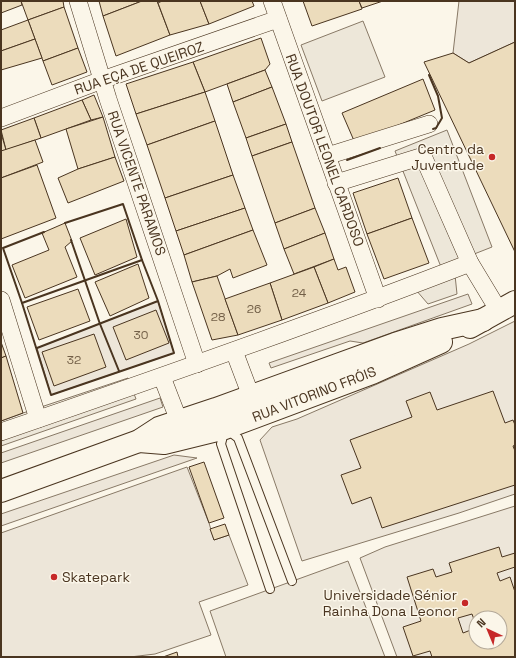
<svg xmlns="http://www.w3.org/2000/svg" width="516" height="658" viewBox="0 0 516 658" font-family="'Space Grotesk',sans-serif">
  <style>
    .green { fill: #ede6d9; stroke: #887966; fill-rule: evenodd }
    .parking { fill: #ede7d9; stroke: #887966 }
    .building { fill: #ecdcbc; stroke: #4a3520; fill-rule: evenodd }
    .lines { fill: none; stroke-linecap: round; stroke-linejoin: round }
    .service-casing { stroke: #4a3520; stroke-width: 10 }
    .minor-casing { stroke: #4a3520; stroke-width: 18 }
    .secondary-casing { stroke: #4a3520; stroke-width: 24 }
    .service { stroke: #fbf6e9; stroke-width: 8 }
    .minor { stroke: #fbf6e9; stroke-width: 17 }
    .secondary { stroke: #fbf6e9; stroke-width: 22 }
    .wall { stroke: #4a3520; stroke-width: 2 }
    .poi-dot { fill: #c62828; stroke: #fbf6e9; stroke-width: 1.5 }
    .labels { text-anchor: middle; stroke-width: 3; stroke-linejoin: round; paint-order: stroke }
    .number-label { font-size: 12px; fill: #725f47 }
    .street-label { font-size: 14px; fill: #4a3520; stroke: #fbf6e9 }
    .poi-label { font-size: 14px; fill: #4a3520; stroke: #fbf6e9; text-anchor: end }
  </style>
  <rect width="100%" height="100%" fill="#fbf6e9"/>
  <g class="green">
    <path d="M459,1H515V42L469,63L453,53Z"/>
    <path d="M468,294L472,304L363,343L350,341L271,368L269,363Z"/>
    <path d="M158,301L174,353L51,395L37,348Z"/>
    <path d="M515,321V494L459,513L302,561L260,440L272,427L297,419L469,344Z"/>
    <path d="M160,398L163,407L1,463V453Z"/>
    <path d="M174,455L197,458L1,526V514Z"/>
    <path d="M187,467L209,523L214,540L229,535L248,585L199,602L211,635L155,654L130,657H1V533Z"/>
    <path d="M515,506V657H397L360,558L385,547ZM476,618H500V642H476Z"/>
  </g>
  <g class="parking">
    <path d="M363,21L385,77L322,101L301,45Z"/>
    <path d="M447,130L492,247L441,267L395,151Z"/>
    <path d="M455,275L457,294L428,304L416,290Z"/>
    <path d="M128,378L136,399L1,446V421L23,413Z"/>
    <path d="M348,561L385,657H226L210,611Z"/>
  </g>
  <g class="building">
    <path d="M1,1H21L22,5L1,13Z"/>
    <path d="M21,1H63L64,7L28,20Z"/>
    <path d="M99,1H142L103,16Z"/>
    <path d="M142,1H157L170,35L116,56L103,16Z"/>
    <path d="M162,1H200L209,24L170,35L158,3Z"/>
    <path d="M200,1H252L254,6L209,24Z"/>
    <path d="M303,1H359L362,9L312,26Z"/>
    <path d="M359,1H383L362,8Z"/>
    <path d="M64,7L78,48L43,61L28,20Z"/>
    <path d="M28,20L35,39L1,51V30Z"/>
    <path d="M261,38L270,64L265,70L205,92L193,62Z"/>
    <path d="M35,39L42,58L1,70V51Z"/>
    <path d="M515,42V252L424,62L453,53L469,63Z"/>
    <path d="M78,48L87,72L52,85L43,61Z"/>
    <path d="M193,62L205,92L136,114L126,84Z"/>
    <path d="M265,70L272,87L233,102L227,84Z"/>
    <path d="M423,79L435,110L355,143L342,113Z"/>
    <path d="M272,87L286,124L246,138L233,102Z"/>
    <path d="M205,92L215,121L147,145L136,114Z"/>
    <path d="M94,95L103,117L91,120L82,100Z"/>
    <path d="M82,100L91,120L41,138L34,118Z"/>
    <path d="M103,117L115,157L78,169L66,129Z"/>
    <path d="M34,118L41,138L6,150L1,130Z"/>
    <path d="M215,121L233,175L165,198L147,145Z"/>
    <path d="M286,124L292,142L252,156L246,138Z"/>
    <path d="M1,133L6,150L1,152Z"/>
    <path d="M35,140L43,162L1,178V151Z"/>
    <path d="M292,142L315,208L275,223L252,156Z"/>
    <path d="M115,157L124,181L68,203L58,178L78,169Z"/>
    <path d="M37,165L56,218L1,239V178Z"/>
    <path d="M233,175L245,208L176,231L165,198Z"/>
    <path d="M398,178L412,218L367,234L353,193Z"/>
    <path d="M245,208L253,230L184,255L176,231Z"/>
    <path d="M315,208L325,233L284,249L275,223Z"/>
    <path d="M412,218L429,263L384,279L367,234Z"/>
    <path d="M126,219L137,257L95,275L80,238Z"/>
    <path d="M65,223L72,241L65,247L77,277L25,298L12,265L49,250L42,233Z"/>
    <path d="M253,230L267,265L233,278L230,269L217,276L192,282L184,255Z"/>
    <path d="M325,233L334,259L294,274L284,249Z"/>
    <path d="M334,259L338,270L346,267L355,292L328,303L314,267Z"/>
    <path d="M138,264L149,298L110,316L95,282Z"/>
    <path d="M314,267L328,303L282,320L270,283Z"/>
    <path d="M217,276L238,335L212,340L192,282Z"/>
    <path d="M270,283L282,320L238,335L225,299Z"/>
    <path d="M78,289L90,321L39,340L27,307Z"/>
    <path d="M156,310L169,343L126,360L113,327Z"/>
    <path d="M94,334L106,367L54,386L42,352Z"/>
    <path d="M1,342L6,356L1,358Z"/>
    <path d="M6,356L23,413L1,421V358Z"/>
    <path d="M493,391L505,423L513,420L515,425V445L513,446L515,451V485L382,528L371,497L352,504L341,475L361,468L350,440L412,417L406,401L430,392L437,410Z"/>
    <path d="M204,462L224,518L209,523L189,467Z"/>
    <path d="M225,524L229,535L214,540L210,529Z"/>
    <path d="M499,547L502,557L515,553V567L497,573L500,581L510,577L515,592V657H432L430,651L413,656L403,627L421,621L407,577L433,569L436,577L452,572L449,563ZM472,614L476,625V618H500V642H476V628L463,633L458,618Z"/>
    <path d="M177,652L178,657H163Z"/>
  </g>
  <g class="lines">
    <g class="service-casing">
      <path id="service" d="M270,589L221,444L225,428L238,438L292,581"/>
    </g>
    <g class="minor-casing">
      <g id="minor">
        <path d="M78,1L108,99L197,364"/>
        <path d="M272,1L378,299"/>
        <path d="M1,118L102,80L278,19"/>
        <path d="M327,156L429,124"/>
        <path d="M336,183L423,156L470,263L499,311"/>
        <path d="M1,300L38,419"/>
        <path d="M234,351L251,396"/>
        <path d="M162,377L179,421"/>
        <path d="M1,432C158,378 315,323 470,263"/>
      </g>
    </g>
    <g class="secondary-casing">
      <g id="secondary">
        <path d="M470,327L515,302"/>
        <path d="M139,441L164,443L225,428L372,373L441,342"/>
        <path d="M1,491L139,441L159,428L216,409L395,344L442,329L483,320"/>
      </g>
    </g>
    <use href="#service" class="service"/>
    <use href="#minor" class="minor"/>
    <use href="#secondary" class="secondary"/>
    <g class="wall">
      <path d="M429,75L438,96L442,118L436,128L433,129"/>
      <path d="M347,160L380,148"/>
      <path d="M65,223L123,204L142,260"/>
      <path d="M71,240L100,324L119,371"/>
      <path d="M22,303L3,248L44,232"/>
      <path d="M37,348L158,301L174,353L51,395L22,303L142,260L158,301"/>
    </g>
  </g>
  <g class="poi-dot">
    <circle cx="492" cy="157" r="4"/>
    <circle cx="54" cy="577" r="4"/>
    <circle cx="465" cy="603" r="4"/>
  </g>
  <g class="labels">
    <g class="number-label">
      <text x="299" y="297">24</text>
      <text x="254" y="313">26</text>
      <text x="218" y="321">28</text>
      <text x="141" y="339">30</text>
      <text x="74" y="364">32</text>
    </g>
    <g class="street-label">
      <text transform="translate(139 68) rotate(-19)" y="5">RUA EÇA DE QUEIROZ</text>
      <text transform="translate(325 150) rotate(70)" y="5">RUA DOUTOR LEONEL CARDOSO</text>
      <text transform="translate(137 183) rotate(71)" y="5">RUA VICENTE PARAMOS</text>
      <text transform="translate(314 394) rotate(-21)" y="5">RUA VITORINO FRÓIS</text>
    </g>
    <g class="poi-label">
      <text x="484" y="154">Centro da<tspan x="484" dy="16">Juventude</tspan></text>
      <text x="62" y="582" text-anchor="start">Skatepark</text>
      <text x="457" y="600">Universidade Sénior<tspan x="457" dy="16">Rainha Dona Leonor</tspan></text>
    </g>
  </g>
  <rect width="516" height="658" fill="none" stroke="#4a3520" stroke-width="4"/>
  <g transform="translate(488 630) rotate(316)"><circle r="19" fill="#fbf6e9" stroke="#b4a999"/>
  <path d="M0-3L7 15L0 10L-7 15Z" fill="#c62828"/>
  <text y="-6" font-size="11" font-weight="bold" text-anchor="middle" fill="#4a3520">N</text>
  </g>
</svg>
